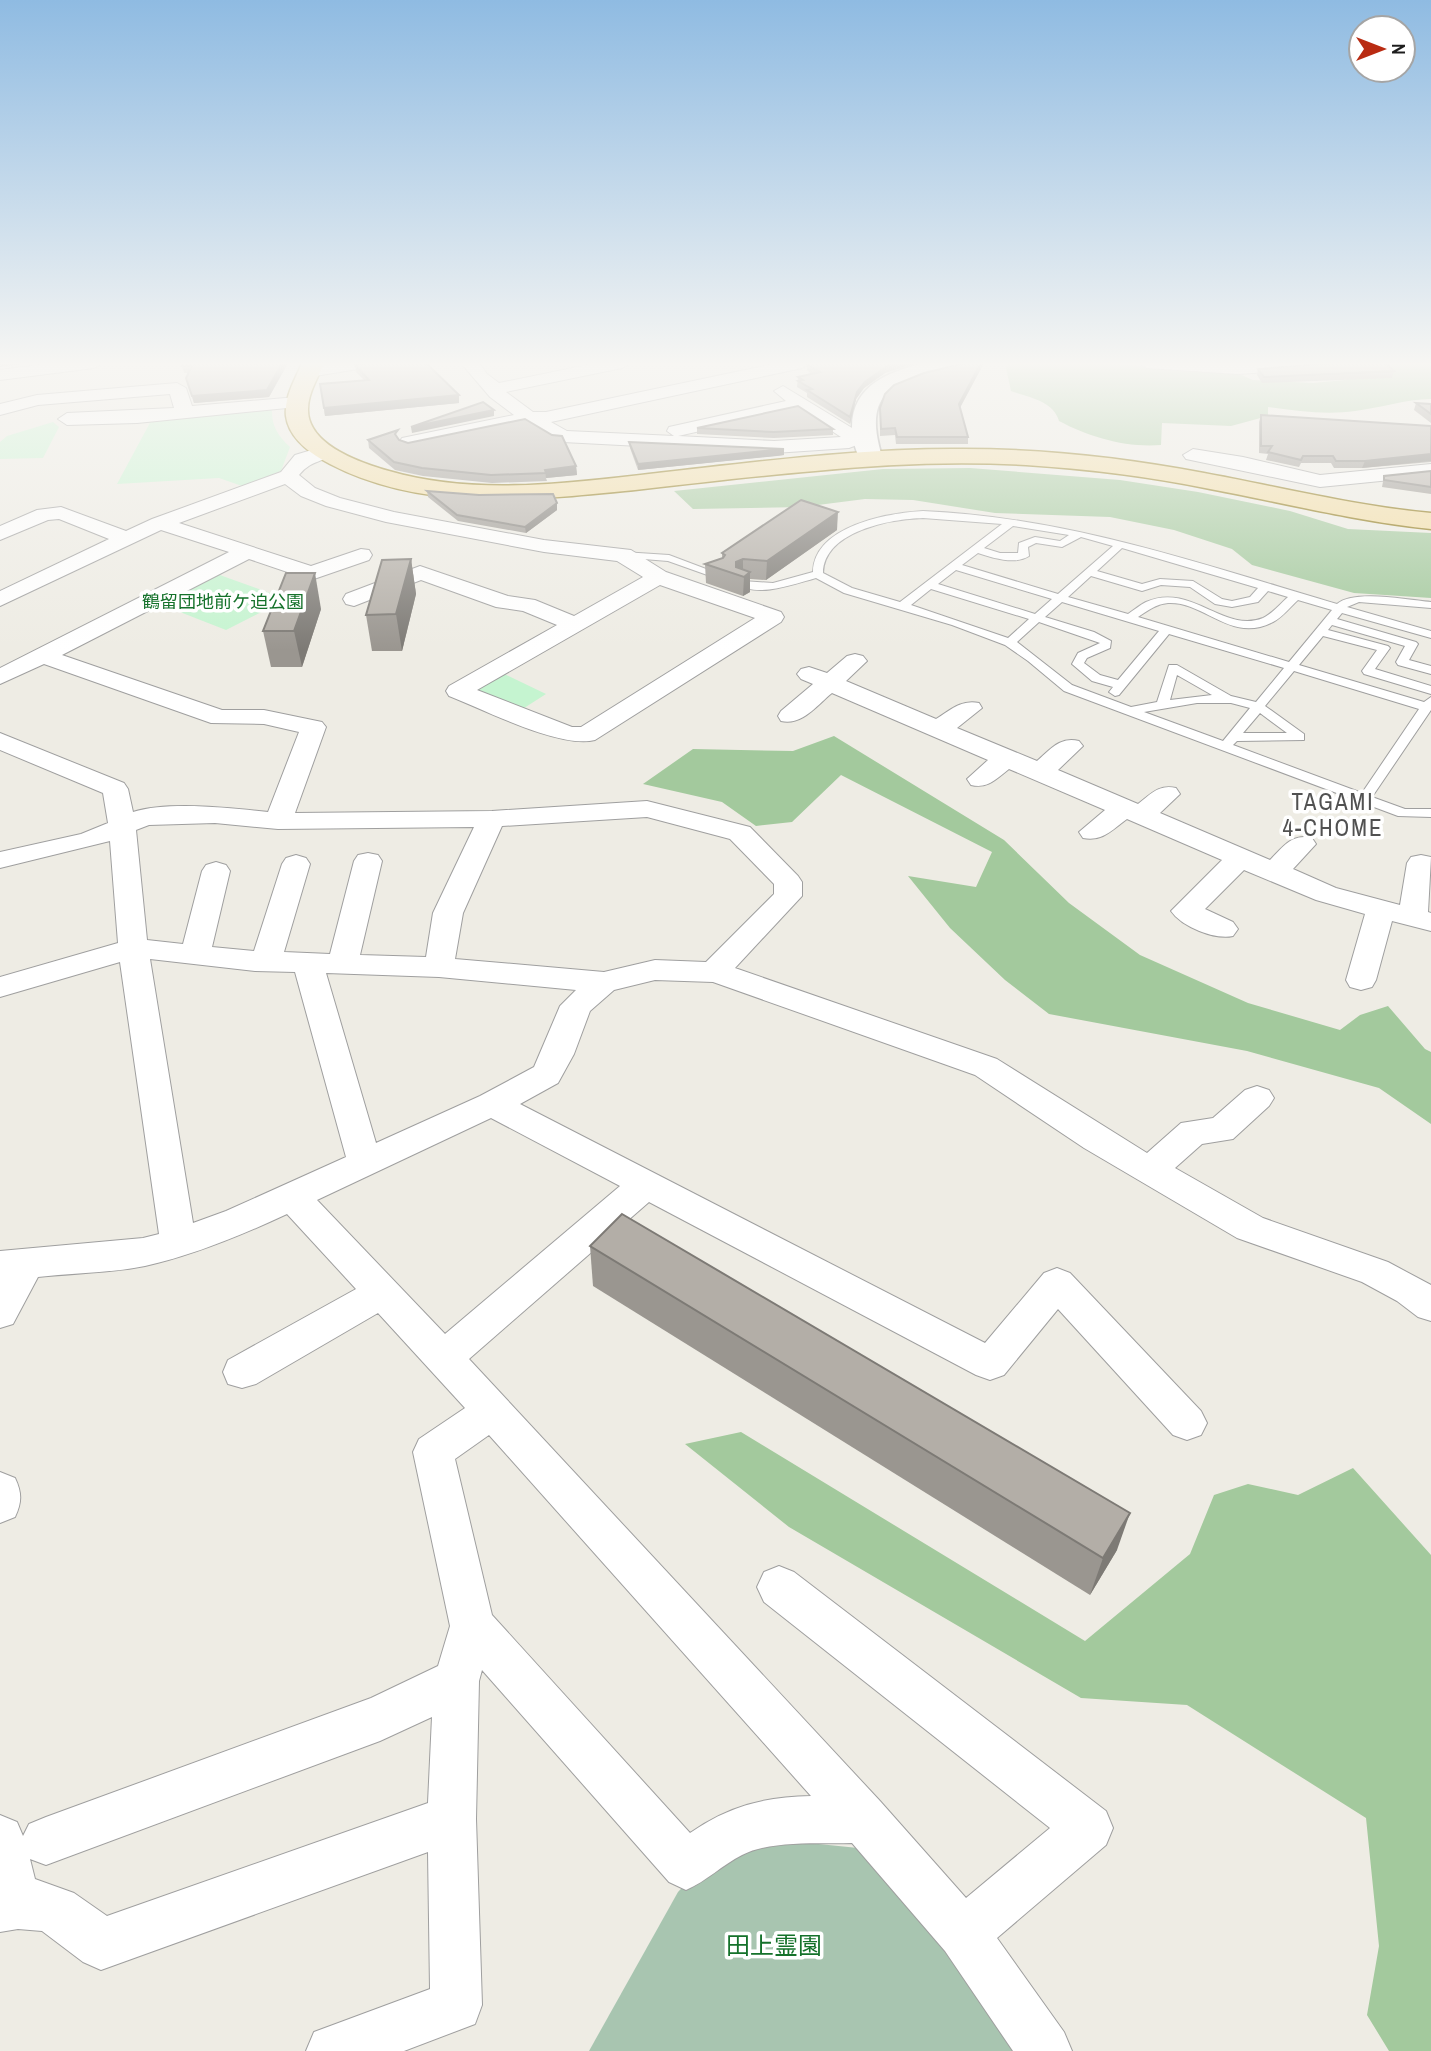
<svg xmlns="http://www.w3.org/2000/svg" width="1431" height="2051" viewBox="0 0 1431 2051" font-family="'Archivo Narrow','Noto Sans JP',sans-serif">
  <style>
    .forest { fill: #a3c99d }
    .cemetery { fill: #a8c5b0 }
    .park { fill: #c5f4d0 }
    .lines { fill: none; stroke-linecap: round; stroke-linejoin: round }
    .service-casing { stroke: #9f9f9f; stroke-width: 2 }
    .minor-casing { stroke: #9f9f9f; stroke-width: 2 }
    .tertiary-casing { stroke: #9f9f9f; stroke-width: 3 }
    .primary-casing { stroke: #8a730e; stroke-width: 3 }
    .service { fill: #fff; fill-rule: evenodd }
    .minor { fill: #fff; fill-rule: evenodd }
    .tertiary { fill: #fff; fill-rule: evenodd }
    .primary { fill: #f3dda4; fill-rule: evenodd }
    .wall { fill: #9a9690 }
    .shaded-wall { fill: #7d7a75 }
    .building { fill: #b3aea7; stroke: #7d7a75; stroke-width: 2 }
    .labels { text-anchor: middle; stroke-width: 7; stroke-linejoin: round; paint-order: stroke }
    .far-park-label { font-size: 18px; fill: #15722b; stroke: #fff }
    .neighbourhood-label { font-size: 23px; letter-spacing: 2px; fill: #515151; stroke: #fff }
    .near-park-label { font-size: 24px; fill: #15722b; stroke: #fff }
  </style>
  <rect width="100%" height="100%" fill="#eeece4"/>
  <g class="forest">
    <path d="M1009,363L1114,364L1200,369L1239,374L1253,380L1313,383L1345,380L1386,364L1431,363V399C1405,399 1381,408 1355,411C1326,415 1298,411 1268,407V416L1231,426L1162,423L1161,445C1126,448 1089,437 1059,421C1054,401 1028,397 1011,391L1006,368Z"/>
    <path d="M970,468L1120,480L1198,492L1290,511L1348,529L1431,533V598L1354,593L1252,565L1232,549L1174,530L1110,517L995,513L913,500L865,499L802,507L693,509L674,491L883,469Z"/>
    <path d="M834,736L1004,840L1069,903L1140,955L1248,1003L1340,1030L1360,1015L1388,1006L1425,1049L1431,1052V1124L1379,1088L1247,1051L1049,1014L1005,980L950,928L908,876L976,887L992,852L841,775L792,822L756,826L722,802L643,784L693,749L793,751Z"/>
    <path d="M741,1432L1085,1641L1190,1554L1214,1495L1248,1484L1298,1495L1353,1468L1431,1555V2051H1389L1367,2015L1379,1946L1366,1818L1187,1705L1081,1698L789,1527L685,1444Z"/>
  </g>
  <path class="cemetery" d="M750,1837L868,1849L1023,2051H589L678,1892L718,1850Z"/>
  <g class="park">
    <path d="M272,407C271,425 277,435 290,447L281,471L242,486L219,478L117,484L152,419Z"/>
    <path d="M53,422L59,427L43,458L0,459V442L7,436Z"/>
    <path d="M217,574L287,599L226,630L162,605L164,599Z"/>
    <path d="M500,672L546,694L521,710L474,692Z"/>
  </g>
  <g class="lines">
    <g class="service-casing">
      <g id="service">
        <path d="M923,511C1067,517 1201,564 1337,604C1354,589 1408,600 1431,602V608L1359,602L1347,607L1431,631V638L1342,613L1337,619L1416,642L1418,644L1409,660L1431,666V674L1398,665L1396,662L1405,646L1332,625L1328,630L1388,646L1390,648L1375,669L1431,686V694L1364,674L1362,671L1377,650L1323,636L1299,665L1424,702L1431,697V710L1372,797L1405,809H1431V817L1398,816L1064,691L1028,661L1005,645L952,625L844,593L816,578C794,584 758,598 737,584L743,581L773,583L813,572C814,526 888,513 923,511ZM923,518L1002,524L900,602L852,588L823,573C824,531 891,519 923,518ZM1013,526L1069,535L1060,541L1035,537L1019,543L1018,553H1000L984,548ZM1081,537L1113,546L1058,594L962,565L978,553C993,558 1015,565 1029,556L1028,547L1036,543L1062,547ZM1122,548L1258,588L1250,597L1232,601L1222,599L1193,581L1160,579L1142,584L1097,571ZM956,570L1052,599L1035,614L938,584ZM1091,576L1142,591L1161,585L1190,587L1215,604L1232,607L1258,602L1268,591L1288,597C1280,604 1272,614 1263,618C1224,634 1191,582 1146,602C1140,605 1134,610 1128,614L1068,597ZM931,589L1029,619L1008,638L911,605ZM1298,600L1332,610L1289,662L1138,617C1147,611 1156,604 1168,603C1205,601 1231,644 1273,622C1283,617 1290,607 1298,600ZM1062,602L1159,631L1118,680L1100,675L1084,663L1087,658L1110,648L1111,641L1094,632L1045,617ZM1039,622L1100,643L1078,653L1072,664L1092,681L1113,687L1109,692L1115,696L1119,695L1169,634L1284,668L1256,702L1231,696L1177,665H1169L1157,702L1131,707L1072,685L1017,642ZM1294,671L1419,709L1362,793L1233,745L1237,741L1304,740V734L1265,706ZM1177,675L1212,695L1170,700ZM1197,703H1231L1250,708L1223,741L1144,712ZM1260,713L1287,733H1243Z"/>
        <path d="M623,552L669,555L722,575L713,577L668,561L619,557V553Z"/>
      </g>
    </g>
    <g class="minor-casing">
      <g id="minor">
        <path d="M53,363H103L94,368L0,380V370Z"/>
        <path d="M332,363H373L364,368L309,377L300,372L303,368Z"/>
        <path d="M461,363H479L487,374L499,383L597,363H631L622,368L506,392L533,412H546L778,363H811L802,368L551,422L567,431L674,436L667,431L669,427L786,401L774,391L783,386L857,431L870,432L872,436L870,440L849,448L774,453L563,442L526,424L409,448L402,446L399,442L402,438L514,415L490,397ZM798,409L841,437L774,441L678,436Z"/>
        <path d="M1138,363H1338L1329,368L1238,374L1147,368Z"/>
        <path d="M177,383L186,388L192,406L297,397L306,402L297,407L137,423L67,425L58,419L67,413L174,408L170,394L38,405L0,415V404L37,395Z"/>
        <path d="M325,446L332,448L335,452C324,463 312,459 299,475L315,488L340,498L394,512L544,540L631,550L666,572L781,612L784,617L781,622L595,740C560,749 485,710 449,696L446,691L449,686L557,625L523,611L496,607L421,580L354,606L346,604L343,599L346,594L420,566L508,596L535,600L574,616L643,577L617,561L544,552L386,522L326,506L301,496L285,484L179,523L311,566L361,549L369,550L372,555L369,560L311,580L249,559L62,655L222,710H264L322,722L326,727L295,813L492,811L647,801L750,827L798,876L802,882V896L735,968L997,1059L1147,1153L1181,1123L1213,1118L1245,1090L1257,1086L1269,1090L1274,1098L1269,1106L1233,1139L1202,1144L1175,1168L1263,1218L1388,1262L1431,1285V1321L1418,1317L1397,1301L1362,1282L1237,1238L1084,1148L975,1075L713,982L655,980L614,990L590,1011L574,1054L558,1083L520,1104L985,1343L1044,1273L1057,1268L1070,1273L1201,1411L1207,1423L1201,1435L1187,1440L1173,1435L1058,1309L1004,1375L990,1380L976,1375L649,1202L469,1359L880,1801L966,1898L1050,1828L764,1602L757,1587L764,1572L779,1566L794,1572L1106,1811L1113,1828L1106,1845L997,1938L1064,2032L1072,2051H1013L945,1951L852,1843C820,1844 771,1840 742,1855C722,1865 707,1881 686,1890L669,1882L482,1670L479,1681L476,1819L482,2005L475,2024L404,2051H306L314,2032L430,1989L428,1852L101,1970L83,1962L42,1931L18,1929L0,1932V1815L17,1822L23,1836L29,1824L46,1817L371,1698L438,1666L450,1626L413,1452L419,1439L465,1408L378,1313L256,1384L242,1388L228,1384L223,1372L228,1360L356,1289L287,1214C242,1235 194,1255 145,1266C111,1273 73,1273 38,1277L13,1324L0,1328V1251L143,1238L159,1234L120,962L0,997V977L118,943L110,841L0,868V852L81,834L108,823L103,793L0,750V733L124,783L128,789L133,812C169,801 230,808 268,812L299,732L264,724L211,723L44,664L0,684V668L229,552L161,530L0,606V591L109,539L59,519L48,520L0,540V526L37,510L61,507L126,531L152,519L281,472L295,455ZM660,585L755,618L581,727H572L477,690ZM647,817L730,839L774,884V894L706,962L655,960L604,972L455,959L463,913L502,826ZM215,823L278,829L474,827L433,913L426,957L360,955L382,861L378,855L368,853L358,855L354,861L330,954L284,952L310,864L306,858L296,855L286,858L282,864L254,951L212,947L230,871L226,865L216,862L206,865L202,871L183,944L147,940L136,830L149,825ZM150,959L255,971L295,972L346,1157L226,1211L193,1223ZM326,973L439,977L576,990L560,1006L534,1067L480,1096L376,1143ZM491,1118L620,1186L445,1334L317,1200ZM489,1435L811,1796C764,1797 729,1806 690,1833L492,1615L455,1459ZM432,1717L428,1803L107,1916L74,1893L35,1879L30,1859L46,1865L380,1741Z"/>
        <path d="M1193,449L1243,457L1320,475L1431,464V476L1320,487L1186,459L1183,455Z"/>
        <path d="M855,654L863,656L867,661L846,681L936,719C950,710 962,699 979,703L982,708L957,728L1037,761C1050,750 1060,736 1079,741L1083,746L1058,770L1138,804C1151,794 1159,784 1176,788L1180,794L1160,813L1270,860C1283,847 1292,833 1312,838L1316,844L1293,869L1336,888L1400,905L1407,863L1411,857L1421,855L1431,857L1428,912L1431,913V931L1392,921L1376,980L1372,987L1361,990L1350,987L1346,980L1365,914L1316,900L1244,870L1205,909L1233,922L1238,929L1233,936C1215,940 1182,927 1171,911L1222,860L1127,819C1112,830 1102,842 1083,838L1079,832L1105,810L1009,769C996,779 988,789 971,785L967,779L988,760L832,693C817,705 802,726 781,721L778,716L781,711L813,684L801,679L797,674L801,669L809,667L827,673L847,656Z"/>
        <path d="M0,1472L15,1478C22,1493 22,1502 15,1517L0,1523Z"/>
      </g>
    </g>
    <g class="tertiary-casing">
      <path id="tertiary" d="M925,363H968L964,367C904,383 858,381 883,459L879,464H863C856,454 852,439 852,427C852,385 890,371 925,363Z"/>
    </g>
    <g class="primary-casing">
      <path id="primary" d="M302,363H324C318,378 308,393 308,409C307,445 361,463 389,471C478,497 576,482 666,472C765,461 864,448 963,449C1044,449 1125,458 1204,473C1280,487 1354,506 1431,513V529C1354,521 1280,502 1205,488C1146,476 1086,469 1026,465C956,461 885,464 815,471C755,476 695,483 635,490C534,500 424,513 330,464C311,454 289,439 286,416C284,397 295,380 302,363Z"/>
    </g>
    <use href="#service" class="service"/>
    <use href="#minor" class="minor"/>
    <use href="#tertiary" class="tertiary"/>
    <use href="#primary" class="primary"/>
  </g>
  <g class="wall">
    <path d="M181,363H288L269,397L194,403L186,378L188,373H184Z"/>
    <path d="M965,363H984L960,408L968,437V444H896L895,435L880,436V408Z"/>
    <path d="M1333,363H1388H1385L1394,371L1392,378L1262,383L1257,375L1258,369Z"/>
    <path d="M807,364L885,373L864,388L856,399L850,424L807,397V393L797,387L798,377L811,374L807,370Z"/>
    <path d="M355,365L459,395V403L325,416L320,384L364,380L356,372Z"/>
    <path d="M1416,403L1431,404V423L1414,410Z"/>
    <path d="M1261,415L1431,426V462L1362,468H1334L1331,463H1301L1299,467L1266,460L1268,454L1259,453V422Z"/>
    <path d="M697,428L833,429V435L774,438L697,434Z"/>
    <path d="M399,438V440L408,443L576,466L577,475L546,478L547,481L492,483L423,476L395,470L369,448L368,440Z"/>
    <path d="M629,442L784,455L638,470L630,448Z"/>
    <path d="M1431,471V494L1382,487L1384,476Z"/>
    <path d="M427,491L557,503V510L526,533L458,521L428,497Z"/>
    <path d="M837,530L766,580L750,579V592L743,596L706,583L705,564L722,559V553Z"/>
    <path d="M411,559L416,594L402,651H372L366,615Z"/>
    <path d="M321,609L302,667H271L263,631Z"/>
    <path d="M590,1246L1117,1550L1090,1595L593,1286Z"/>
  </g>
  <g class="shaded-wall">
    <path d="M0,363H33L0,367Z"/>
    <path d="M282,363H288L269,397L194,403L192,396Z"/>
    <path d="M897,363H917L885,373L864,388L856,399L850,424V417L857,392L865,382L886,367Z"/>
    <path d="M981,363H984L958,411L959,404Z"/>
    <path d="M459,395V403L325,416L324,408Z"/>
    <path d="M494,410V416L412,433L411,427Z"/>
    <path d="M784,449V455L777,456L638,470V464Z"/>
    <path d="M1431,454V461L1362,468L1365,461Z"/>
    <path d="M576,466L577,475L546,478L545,470Z"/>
    <path d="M557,503V510L526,533L525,527Z"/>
    <path d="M838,512L837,530L766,580L767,561Z"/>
    <path d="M411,559L416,594L402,651L396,614Z"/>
    <path d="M743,559V577L736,574V562Z"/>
    <path d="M750,572V592L743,596L744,577Z"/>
    <path d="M315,573L321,609L302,667L294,631Z"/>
    <path d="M1130,1513L1117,1550L1090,1595L1103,1558Z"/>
  </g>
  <g class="building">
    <path d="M181,363H282L267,390L192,396L186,378L192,366H182Z"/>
    <path d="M364,363H426L459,395L324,408L320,384L369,380L355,365Z"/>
    <path d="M811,363H897L886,367L865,382L857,392L850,417L807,390L812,389L798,381L803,380L798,377L820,372L807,364Z"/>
    <path d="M965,363H981L959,404L968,437H897L895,428L881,429L880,408L885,394L894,385L924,373Z"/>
    <path d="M1333,363H1385L1394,371L1264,377L1258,369Z"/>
    <path d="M483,402L494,410L411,427Z"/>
    <path d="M1416,403L1431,404V414Z"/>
    <path d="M798,406L833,429L774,432L697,428Z"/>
    <path d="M1261,415L1431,426V454L1365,461H1336L1333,456H1303L1301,460L1268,452L1272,446H1261Z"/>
    <path d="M525,419L552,435L562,436L576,466L545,470L546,473L491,475L422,468L394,462L368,440L398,430L395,434L399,440L408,443Z"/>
    <path d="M629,442L784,449L638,464Z"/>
    <path d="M1431,471V487L1384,480V476Z"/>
    <path d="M427,491L479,495L553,494L557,503L525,527L457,515Z"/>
    <path d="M801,500L838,512L767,561L743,559L736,562V567L750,572L744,577L705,564L723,558L725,555L722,553Z"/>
    <path d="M411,559L396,614L366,615L382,560Z"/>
    <path d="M286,573H315L294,631H263Z"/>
    <path d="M622,1214L1130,1513L1103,1558L590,1246Z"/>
  </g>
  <linearGradient id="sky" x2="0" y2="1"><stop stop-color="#8fbbe2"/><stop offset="0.56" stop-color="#f7f6f3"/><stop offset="1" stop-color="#f7f6f3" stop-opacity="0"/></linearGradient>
  <rect width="1431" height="650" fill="url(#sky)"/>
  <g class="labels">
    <g class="far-park-label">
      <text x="223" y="608">鶴留団地前ケ迫公園</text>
    </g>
    <g class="neighbourhood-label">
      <text x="1333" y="810">TAGAMI<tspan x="1333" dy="26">4-CHOME</tspan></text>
    </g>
    <g class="near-park-label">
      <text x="774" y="1954">田上霊園</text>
    </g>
  </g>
  <g transform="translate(1382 49) rotate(90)"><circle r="33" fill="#ffffff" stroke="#a5a5a5" stroke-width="2"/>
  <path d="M0-5L12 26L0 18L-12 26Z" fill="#b92b12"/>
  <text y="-10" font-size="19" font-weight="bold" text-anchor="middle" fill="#1e1e1e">N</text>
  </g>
</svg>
